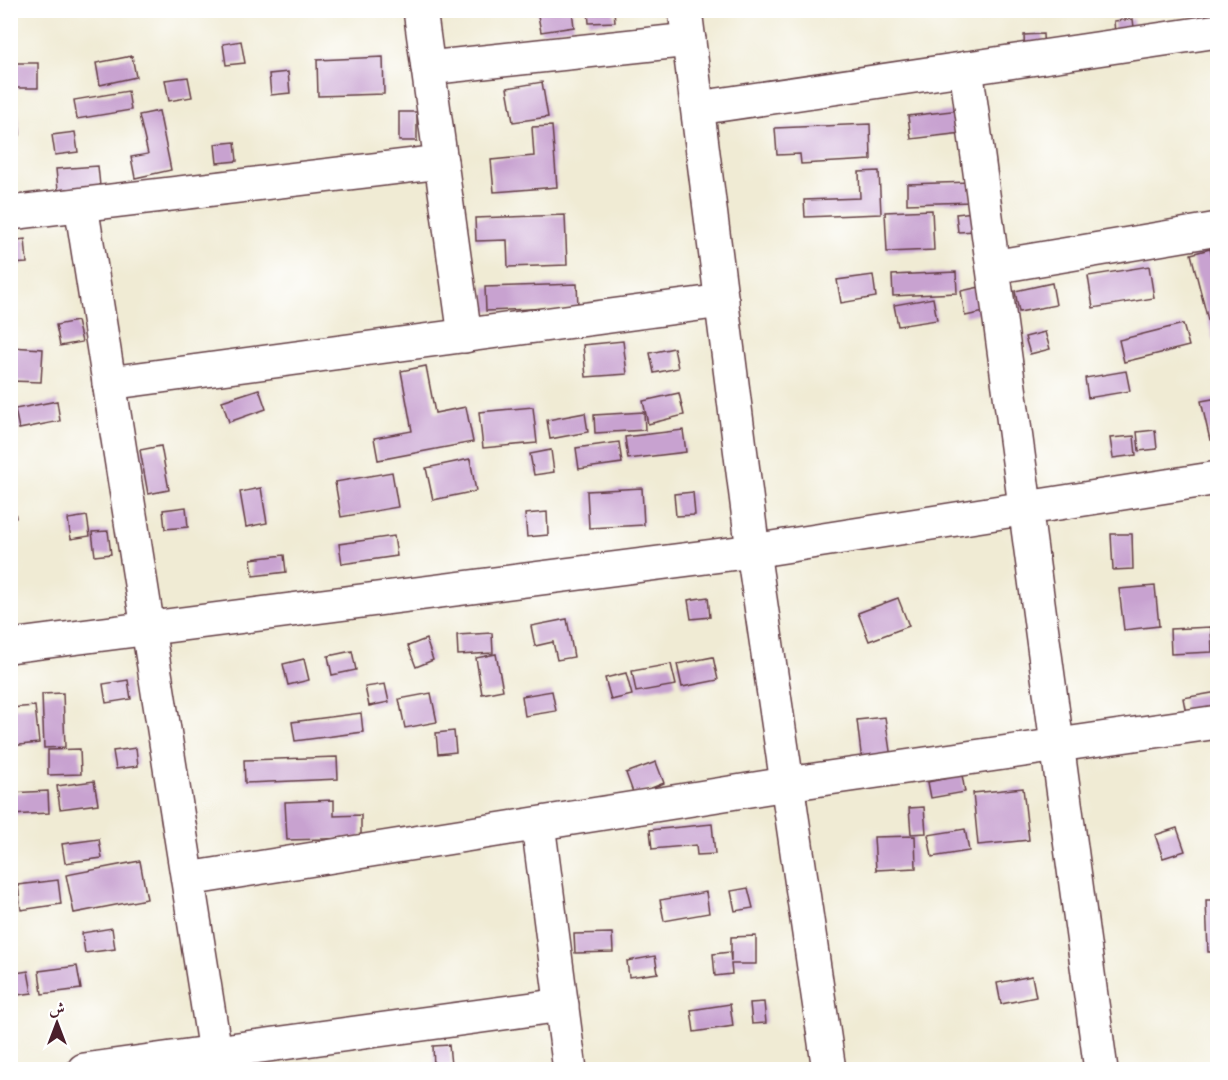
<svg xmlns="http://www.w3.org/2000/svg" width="1228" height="1080" viewBox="0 0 1228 1080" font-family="'IM FELL English',Amiri,serif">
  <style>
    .building { fill: #c8a2d0 }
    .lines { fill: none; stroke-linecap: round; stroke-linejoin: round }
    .minor-casing { stroke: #633e44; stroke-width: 36 }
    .minor { stroke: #fff; stroke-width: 33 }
  </style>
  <rect width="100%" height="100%" fill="#fff"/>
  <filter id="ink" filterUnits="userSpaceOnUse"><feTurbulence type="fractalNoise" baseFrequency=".0167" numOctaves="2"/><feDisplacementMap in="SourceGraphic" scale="12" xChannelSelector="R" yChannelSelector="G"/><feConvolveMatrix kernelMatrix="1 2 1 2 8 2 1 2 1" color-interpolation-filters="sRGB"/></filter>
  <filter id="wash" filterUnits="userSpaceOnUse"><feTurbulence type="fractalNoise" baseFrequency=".008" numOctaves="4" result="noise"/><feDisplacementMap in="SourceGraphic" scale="24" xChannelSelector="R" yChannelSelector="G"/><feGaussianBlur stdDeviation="1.35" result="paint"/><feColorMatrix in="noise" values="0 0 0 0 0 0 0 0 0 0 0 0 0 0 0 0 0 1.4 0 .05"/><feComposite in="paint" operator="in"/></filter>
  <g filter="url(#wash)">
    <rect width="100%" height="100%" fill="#f0ebd4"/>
    <g id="blocks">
      <g class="building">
        <path d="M537,10H572L574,27L541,32Z"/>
        <path d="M588,10H614L615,22L589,23Z"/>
        <path d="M1133,19L1136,45L1116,47L1114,21Z"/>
        <path d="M1043,34L1044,57H1025L1024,35Z"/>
        <path d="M241,41L245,63L226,65L223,44Z"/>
        <path d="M132,56L136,77L100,85L96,63Z"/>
        <path d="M383,57L384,94L318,96L317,60Z"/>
        <rect x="10" y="63" width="28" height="25"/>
        <path d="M288,72L290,93L271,95L269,74Z"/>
        <path d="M188,77L192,97L169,101L165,80Z"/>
        <path d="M542,82L548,117L513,122L507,88Z"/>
        <path d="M128,91L131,110L77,119L74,100Z"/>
        <path d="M960,110L962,133L911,139L908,116Z"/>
        <path d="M159,111L171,170L135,178L131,157L148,154L139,115Z"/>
        <path d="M18,112L20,135L10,136V113Z"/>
        <rect x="399" y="112" width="18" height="29"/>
        <path d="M870,124L871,160L801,164L800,154L777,155L775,128Z"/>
        <path d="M552,126L557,187L494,192L491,160L534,156L532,127Z"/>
        <path d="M75,132L78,152L55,155L52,135Z"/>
        <path d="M235,142L237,161L217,163L215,144Z"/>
        <path d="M98,166L100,186L58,190L56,169Z"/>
        <path d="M879,171L881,214L805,217L804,200L860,198L859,172Z"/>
        <path d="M971,182V202L907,204V184Z"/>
        <path d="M932,210L934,250L887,252L885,212Z"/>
        <path d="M974,212L976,231L958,232L956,214Z"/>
        <path d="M565,215L567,265L508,267L507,240L476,241L475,218Z"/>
        <path d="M25,239L27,263L10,264V241Z"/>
        <path d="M1210,249L1218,278V339L1213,340L1191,254Z"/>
        <path d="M1149,266L1154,298L1093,308L1088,276Z"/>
        <path d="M956,272L957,293L893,296L892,275Z"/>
        <path d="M873,275L876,297L841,303L837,280Z"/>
        <path d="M1052,283L1056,305L1019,312L1015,291Z"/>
        <path d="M577,284L578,307L486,311L485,287Z"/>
        <path d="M980,287L985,312L965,316L961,291Z"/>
        <path d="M933,298L937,320L898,326L894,305Z"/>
        <path d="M77,321L82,342L60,346L56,325Z"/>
        <path d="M1183,324L1189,346L1124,362L1119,340Z"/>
        <path d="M1045,332L1050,349L1030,354L1025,337Z"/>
        <path d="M623,341L627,374L586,377L583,345Z"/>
        <path d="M10,347L43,349L41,382L10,381Z"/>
        <path d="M674,348L678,368L654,373L650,353Z"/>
        <path d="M426,366L435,413L466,407L473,442L378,460L374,438L412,431L401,371Z"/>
        <path d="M1126,371L1130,391L1088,398L1085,378Z"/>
        <path d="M259,389L266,409L229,422L222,401Z"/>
        <path d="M679,393L684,415L648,424L643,401Z"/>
        <path d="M1218,398V438L1210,440L1201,401Z"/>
        <path d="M57,401L60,421L19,429L15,409Z"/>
        <path d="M533,407L537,443L483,448L479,412Z"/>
        <path d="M644,412L645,430L595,433L594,415Z"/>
        <path d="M585,413L588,432L550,439L547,420Z"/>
        <path d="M683,430L686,452L628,459L625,437Z"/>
        <path d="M1155,430L1157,449L1139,451L1137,432Z"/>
        <path d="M1134,436L1136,455L1113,458L1110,438Z"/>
        <path d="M619,442L622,463L579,469L576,448Z"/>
        <path d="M161,446L169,490L148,494L140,450Z"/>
        <path d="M551,450L554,472L534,475L530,454Z"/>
        <path d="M470,459L476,491L433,500L426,468Z"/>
        <path d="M392,472L398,507L341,517L335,482Z"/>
        <path d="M261,488L267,523L246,527L240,492Z"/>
        <path d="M642,488L644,525L589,528L587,491Z"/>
        <path d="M693,492L695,515L676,516L674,494Z"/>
        <path d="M10,498H13L16,518L10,519Z"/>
        <path d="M186,507L188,527L165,529L163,510Z"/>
        <path d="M547,512L548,535L527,537L525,514Z"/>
        <path d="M87,516L90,536L71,539L68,519Z"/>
        <path d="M108,531L111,554L95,556L92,532Z"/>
        <path d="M1111,534H1132L1133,569L1113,570Z"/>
        <path d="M394,536L397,556L342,564L339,544Z"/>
        <path d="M284,555L286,572L253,576L251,559Z"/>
        <path d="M1155,586L1159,626L1124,630L1119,589Z"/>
        <path d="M708,597L710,617L691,619L688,600Z"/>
        <path d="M898,598L909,626L869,641L858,613Z"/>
        <path d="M567,619L574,657L557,660L553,642L535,646L531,626Z"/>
        <path d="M1211,627L1212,652L1171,654L1170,629Z"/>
        <path d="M492,633L493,653L458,655L457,635Z"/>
        <path d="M426,639L433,660L416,667L408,646Z"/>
        <path d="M352,651L356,670L332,675L328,656Z"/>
        <path d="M496,654L503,690L482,694L476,658Z"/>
        <path d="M713,657L718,680L682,687L677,664Z"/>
        <path d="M304,659L309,680L288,685L283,664Z"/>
        <path d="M671,664L676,685L636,692L632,671Z"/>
        <path d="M626,673L632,695L611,700L605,678Z"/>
        <path d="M128,680L131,699L106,703L103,684Z"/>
        <path d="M385,684L389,702L369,706L365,687Z"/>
        <path d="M552,691L556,711L525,716L522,696Z"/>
        <path d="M1218,692V713L1187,719L1183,698Z"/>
        <path d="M63,693L65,747L44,748L42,694Z"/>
        <path d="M431,693L437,722L405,728L399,699Z"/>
        <path d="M35,706L39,743L10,746V708Z"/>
        <path d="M361,713L363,732L295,741L292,722Z"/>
        <path d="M885,717L891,758L862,762L857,720Z"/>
        <path d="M454,731L456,752L438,754L436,733Z"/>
        <path d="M136,748L138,766L116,769L113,751Z"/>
        <path d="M80,749L81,774L48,775V750Z"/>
        <path d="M337,757L338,779L245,783L244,760Z"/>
        <path d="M656,762L664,783L634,795L626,773Z"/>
        <path d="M962,775L965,792L931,798L928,782Z"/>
        <path d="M94,781L98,804L60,809L57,786Z"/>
        <path d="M1023,788L1029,840L978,845L973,793Z"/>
        <path d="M48,791L49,813L10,815V793Z"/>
        <path d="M334,800V816L361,815V838L287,840L285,802Z"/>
        <path d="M924,807L926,833L911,834L909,808Z"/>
        <path d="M712,824L715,854L697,855L696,845L652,849L650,830Z"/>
        <path d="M1177,828L1185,851L1163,858L1155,835Z"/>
        <path d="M965,829L969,851L932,857L928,835Z"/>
        <path d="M915,836L916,868L876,870L874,837Z"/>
        <path d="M99,839L102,858L65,863L62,844Z"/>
        <path d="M140,861L147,899L74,913L66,875Z"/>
        <path d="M58,880L61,904L21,910L18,885Z"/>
        <path d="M748,888L753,908L735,911L731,891Z"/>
        <path d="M706,892L709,913L664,921L660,900Z"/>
        <path d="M1206,900H1218V952H1208Z"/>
        <path d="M112,928L115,949L85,953L82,933Z"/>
        <path d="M612,933L613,952L575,953L574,934Z"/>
        <path d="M756,936V964H731L732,974L715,976L713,954L730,952L731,962V937Z"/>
        <path d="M655,956L658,973L629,977L627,961Z"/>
        <path d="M77,966L81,989L42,994L39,971Z"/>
        <path d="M28,971L32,993L10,996V974Z"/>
        <path d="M1032,976L1036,997L1001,1004L997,983Z"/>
        <path d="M764,1002L766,1023L752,1024L750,1003Z"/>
        <path d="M730,1004L733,1026L694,1032L691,1010Z"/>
        <path d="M449,1045L451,1065L434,1067L433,1046Z"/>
        <path d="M321,1063L322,1070H294V1064Z"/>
        <path d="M291,1065L292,1070H273V1067Z"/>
      </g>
    </g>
  </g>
  <g filter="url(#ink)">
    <use href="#blocks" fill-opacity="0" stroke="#633e44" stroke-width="1.5"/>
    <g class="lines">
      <g class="minor-casing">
        <g id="minor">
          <path d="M420,10L465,336"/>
          <path d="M685,10L753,551L829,1070"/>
          <path d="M428,68L689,40"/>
          <path d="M966,68L1101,1070"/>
          <path d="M698,108L1218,31"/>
          <path d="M81,205L215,1052"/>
          <path d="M10,213L441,162"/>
          <path d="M993,267L1218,229"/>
          <path d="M109,383L722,301"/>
          <path d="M10,646L753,551L1218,478"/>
          <path d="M538,824L570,1070"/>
          <path d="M188,879L787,784L1218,722"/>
          <path d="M84,1070L562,1005"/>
        </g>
      </g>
      <use href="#minor" class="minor"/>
    </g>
  </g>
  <rect width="1228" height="1080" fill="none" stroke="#fff" stroke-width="36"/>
  <g transform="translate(57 1023)" stroke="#ffffff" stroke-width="4.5" paint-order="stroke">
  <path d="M0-4.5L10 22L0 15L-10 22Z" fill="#4a1f2b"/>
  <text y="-9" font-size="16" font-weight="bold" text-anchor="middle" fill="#4a1f2b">ش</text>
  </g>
</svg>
